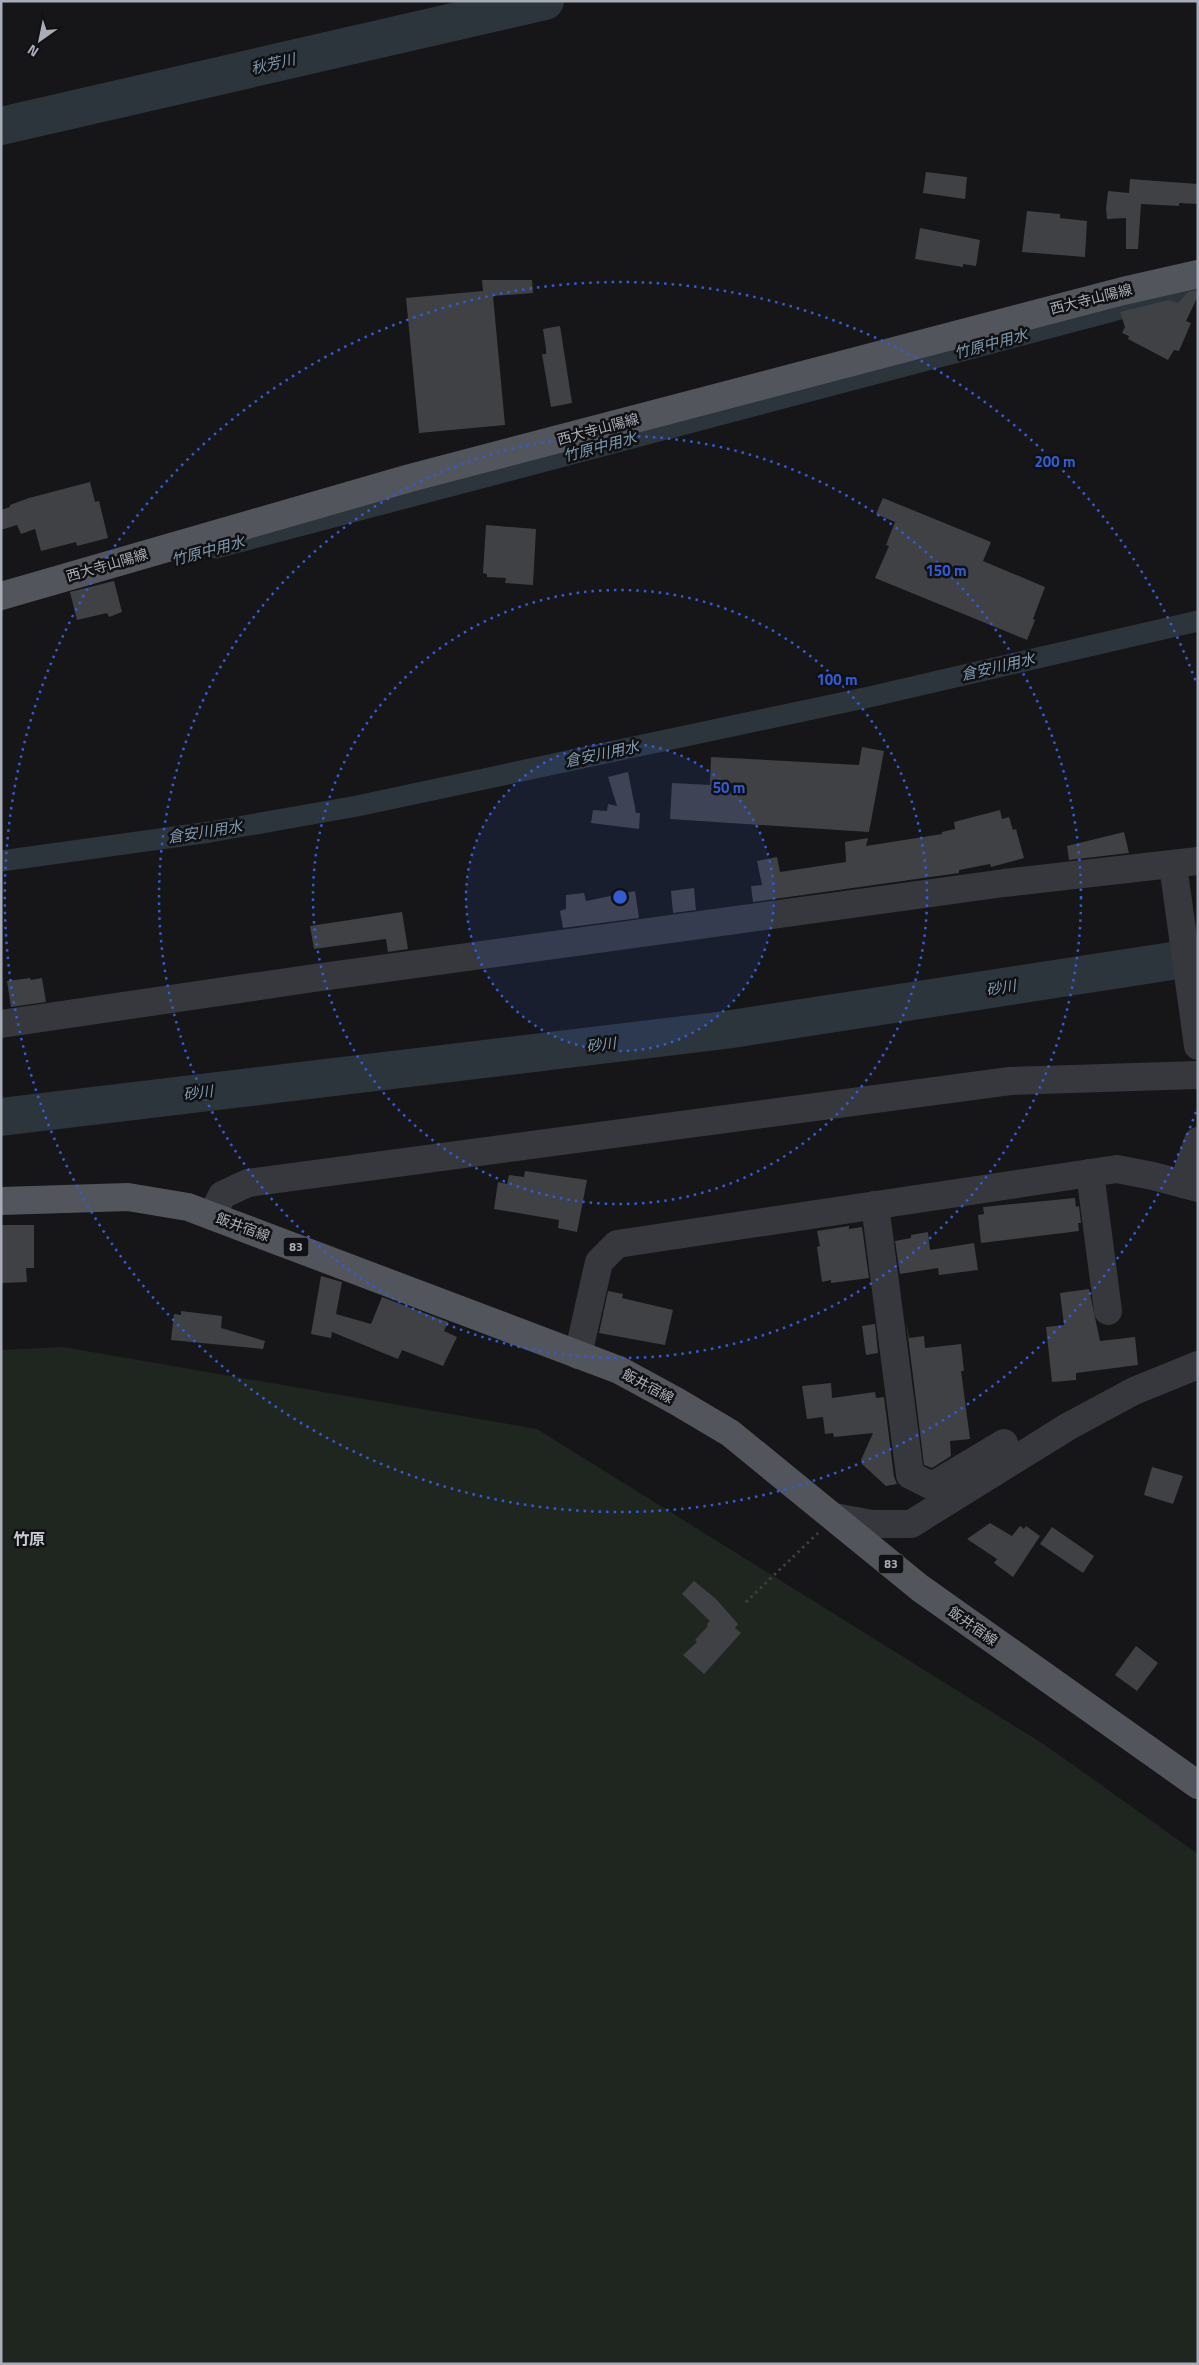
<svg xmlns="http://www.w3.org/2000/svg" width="1199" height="2365" viewBox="0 0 1199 2365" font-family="'Titillium Web','Noto Sans JP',sans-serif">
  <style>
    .green { fill: #1e261f }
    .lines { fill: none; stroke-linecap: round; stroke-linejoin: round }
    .canal { stroke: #2c353c; stroke-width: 21 }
    .river { stroke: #2c353c; stroke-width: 38 }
    .building { fill: #404145 }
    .path { stroke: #3d3f44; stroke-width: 3; stroke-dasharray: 2.5 4; stroke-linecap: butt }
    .minor { stroke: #37383d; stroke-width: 28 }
    .major { stroke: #53555c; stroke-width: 28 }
    .ring { fill: none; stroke: #325cd3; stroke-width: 2.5; stroke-dasharray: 2.5 5 }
    .labels { text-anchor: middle; stroke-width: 5; stroke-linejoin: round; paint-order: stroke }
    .shield { fill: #111113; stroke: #7b7e86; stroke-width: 1 }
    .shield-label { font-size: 12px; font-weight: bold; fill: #a8adb8 }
    .street-label { font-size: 14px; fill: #a8adb8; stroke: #111113 }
    .water-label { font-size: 15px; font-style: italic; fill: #7f9bb3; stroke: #111113 }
    .quarter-label { font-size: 16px; font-weight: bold; fill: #c9ccd4; stroke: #111113 }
    .centre { fill: #325cd3; stroke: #111113; stroke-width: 2.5 }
    .ring-label { font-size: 15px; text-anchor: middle; font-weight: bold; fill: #325cd3; stroke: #111113; stroke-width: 5; stroke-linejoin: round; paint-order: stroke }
  </style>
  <rect width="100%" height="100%" fill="#161618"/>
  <path class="green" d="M63,1347L537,1429L1045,1745L1198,1854V2364H1V1350Z"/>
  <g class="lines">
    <g class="canal">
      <path d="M216,548L1109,312L1195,288L1198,289"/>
      <path d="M1,861L210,832L357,806L869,697L1198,621"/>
    </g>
    <g class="river">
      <path d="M1,126L545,1"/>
      <path d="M1,1117L725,1030L1198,957"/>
    </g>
  </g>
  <g class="building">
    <path d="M926,172L967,177L965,199L923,193Z"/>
    <path d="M1130,179L1198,184V204L1179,203V206L1141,204L1138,249H1126V218L1107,219L1106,209L1108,191L1129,193Z"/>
    <path d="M1027,211L1060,214V218L1087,221L1085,257L1022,252Z"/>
    <path d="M920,228L980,240L976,266L963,264V267L915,259Z"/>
    <path d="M482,280H532L533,293L493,296L505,425L419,433L406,298L483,291Z"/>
    <path d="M1198,290V296L1186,321L1191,323L1179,351L1174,350L1168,360L1128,339L1129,336L1122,333L1125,327L1120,312L1169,300L1178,303L1188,292Z"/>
    <path d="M560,326L572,403L551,407L542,354H546V349L543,329Z"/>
    <path d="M90,482L95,502L99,501L108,538L77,546L76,542L41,551L35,529L21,534L17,525L1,530V510L10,507V505L29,498Z"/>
    <path d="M883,498L991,542L983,561L1045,587L1033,619L1035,620L1027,640L875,578L889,546L886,545L895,522L876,514Z"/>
    <path d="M486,525L536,529L533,585L505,583L506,578L487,577V574L483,573Z"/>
    <path d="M114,581L122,612L109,617L107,613L77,620L70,592Z"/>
    <path d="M862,747L884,751L869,832L670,819L672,783L710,785L711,757L859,765Z"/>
    <path d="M628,772L636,813H640L639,829L591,823L593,810L607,811L608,804L617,806L608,777Z"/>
    <path d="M1000,810L1002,819L1009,817L1013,830L1016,829L1024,858L991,867L990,864L959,870V873L753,902L751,886L762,885L757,861L777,857L780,872L846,862L845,842L868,838L866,846L942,834V832L955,829L954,822Z"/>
    <path d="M1124,832L1129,853L1069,860L1067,846Z"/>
    <path d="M694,888L696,910L673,913L671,891Z"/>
    <path d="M635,891L639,918L563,928L560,911L566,909V895L584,893L586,901Z"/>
    <path d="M402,912L408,949L388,952L386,939L314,949L310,926Z"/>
    <path d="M30,978L31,980L42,978L46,1002L11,1007L7,981Z"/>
    <path d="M525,1171L587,1180L577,1232L558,1228L559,1220L494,1209L498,1182L507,1184L509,1175L524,1177Z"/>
    <path d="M1075,1198L1076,1207L1079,1206L1081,1223H1078L1079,1231L981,1243L978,1215L984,1214L983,1207Z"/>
    <path d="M2,1225H34V1268H26L27,1282L1,1283Z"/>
    <path d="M849,1226V1229L862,1227L869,1278L831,1283V1280L822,1282L817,1247L820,1246L817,1231Z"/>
    <path d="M928,1232L930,1250L974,1243L978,1270L939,1275L938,1268L900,1274L895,1241L911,1238V1235Z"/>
    <path d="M321,1276L342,1282L336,1314L371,1324L382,1297L448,1322L444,1331L457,1337L443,1366L402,1350L398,1359L332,1332L331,1338L311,1334Z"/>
    <path d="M1089,1289L1100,1341L1135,1337L1138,1365L1076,1373V1380L1052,1382L1046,1327L1064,1325L1060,1293Z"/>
    <path d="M608,1291L623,1294L622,1298L673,1310L665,1345L599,1333Z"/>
    <path d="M181,1311L222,1316L221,1328L265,1341L263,1349L171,1340L174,1314L181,1315Z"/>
    <path d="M906,1320L909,1338L924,1336L925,1348L961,1344L964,1371H961L970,1439L950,1441L951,1456L932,1468L924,1465Z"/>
    <path d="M875,1324L878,1353L866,1355L862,1326Z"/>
    <path d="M831,1383L832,1398L875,1392L876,1398L884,1397L894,1477L897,1484L886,1486L862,1464L861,1460L873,1433L834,1437L833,1433L825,1434L823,1417L807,1419L802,1386Z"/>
    <path d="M1152,1467L1183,1476L1173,1504L1144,1495Z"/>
    <path d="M990,1523L1012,1536L1020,1526L1024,1529L1026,1526L1040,1536L1013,1577L994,1563L997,1559L967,1539Z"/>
    <path d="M1052,1527L1094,1556L1083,1573L1040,1544Z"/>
    <path d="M694,1581L716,1599L738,1624L735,1628L741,1633L704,1674L683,1655L697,1642L695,1640L708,1626L707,1624L710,1621L682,1594Z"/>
    <path d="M1136,1646L1158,1663L1137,1691L1115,1675Z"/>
  </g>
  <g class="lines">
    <path class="path" d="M746,1602L818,1533"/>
    <g class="minor">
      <path d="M1173,865L1198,1046"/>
      <path d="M1,1024L314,978L1004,883L1198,861"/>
      <path d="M1090,1173L1108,1311"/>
      <path d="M1183,1184L1198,1141"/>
      <path d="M875,1205L910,1475L932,1486L1004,1443"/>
      <path d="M212,1216L222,1195L248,1183L1010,1081L1198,1075"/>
      <path d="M578,1355L599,1262L617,1244L1117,1169L1153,1176L1198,1188"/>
      <path d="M834,1517L872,1524H911L1069,1426L1134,1391L1198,1365"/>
    </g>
    <g class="major">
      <path d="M1,596L410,478L1123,291L1198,274"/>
      <path d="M1,1201L128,1197L188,1207L619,1370L676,1401L730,1433L920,1588L1198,1785"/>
    </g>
  </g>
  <circle cx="620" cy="897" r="154" fill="#325cd3" fill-opacity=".12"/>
  <g class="ring">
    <circle cx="620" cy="897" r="154"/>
    <circle cx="620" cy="897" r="307"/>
    <circle cx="620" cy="897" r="461"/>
    <path d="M1196 1112A615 615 0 1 1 1196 682"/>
  </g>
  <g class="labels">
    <g class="shield">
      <rect x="283.5" y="1237.5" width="25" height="19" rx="4"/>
      <rect x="878.5" y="1554.5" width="25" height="19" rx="4"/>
    </g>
    <g class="shield-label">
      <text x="296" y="1251">83</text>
      <text x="891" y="1568">83</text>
    </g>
    <g class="street-label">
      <text transform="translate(1091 299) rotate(-14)" y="5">西大寺山陽線</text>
      <text transform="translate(598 429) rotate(-15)" y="5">西大寺山陽線</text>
      <text transform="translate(107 565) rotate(-16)" y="5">西大寺山陽線</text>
      <text transform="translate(243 1227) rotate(20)" y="5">飯井宿線</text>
      <text transform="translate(648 1386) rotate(28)" y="5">飯井宿線</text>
      <text transform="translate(973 1626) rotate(35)" y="5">飯井宿線</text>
    </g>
    <g class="water-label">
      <text transform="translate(273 64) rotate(-13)" y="5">秋芳川</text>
      <text transform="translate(991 344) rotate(-15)" y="5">竹原中用水</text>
      <text transform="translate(600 447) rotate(-15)" y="5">竹原中用水</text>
      <text transform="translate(208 551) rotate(-15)" y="5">竹原中用水</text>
      <text transform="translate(998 667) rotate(-13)" y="5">倉安川用水</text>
      <text transform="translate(602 754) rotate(-12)" y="5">倉安川用水</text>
      <text transform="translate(205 832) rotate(-9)" y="5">倉安川用水</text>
      <text transform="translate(1001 988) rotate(-9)" y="5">砂川</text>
      <text transform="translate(601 1045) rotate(-7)" y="5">砂川</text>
      <text transform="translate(198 1093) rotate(-7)" y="5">砂川</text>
    </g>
    <g class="quarter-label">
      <text x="29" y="1545">竹原</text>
    </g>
  </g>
  <circle cx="620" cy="897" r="8" class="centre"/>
  <g class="ring-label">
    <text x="1055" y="467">200 m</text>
    <text x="946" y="576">150 m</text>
    <text x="837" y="685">100 m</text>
    <text x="729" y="793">50 m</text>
  </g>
  <rect width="1199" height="2365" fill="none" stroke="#a8adb8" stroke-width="5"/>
  <g transform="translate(40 40) rotate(213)" stroke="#111113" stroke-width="4" paint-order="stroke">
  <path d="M0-4L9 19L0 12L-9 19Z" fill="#a8adb8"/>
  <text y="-8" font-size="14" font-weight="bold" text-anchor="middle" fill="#a8adb8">N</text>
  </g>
</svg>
